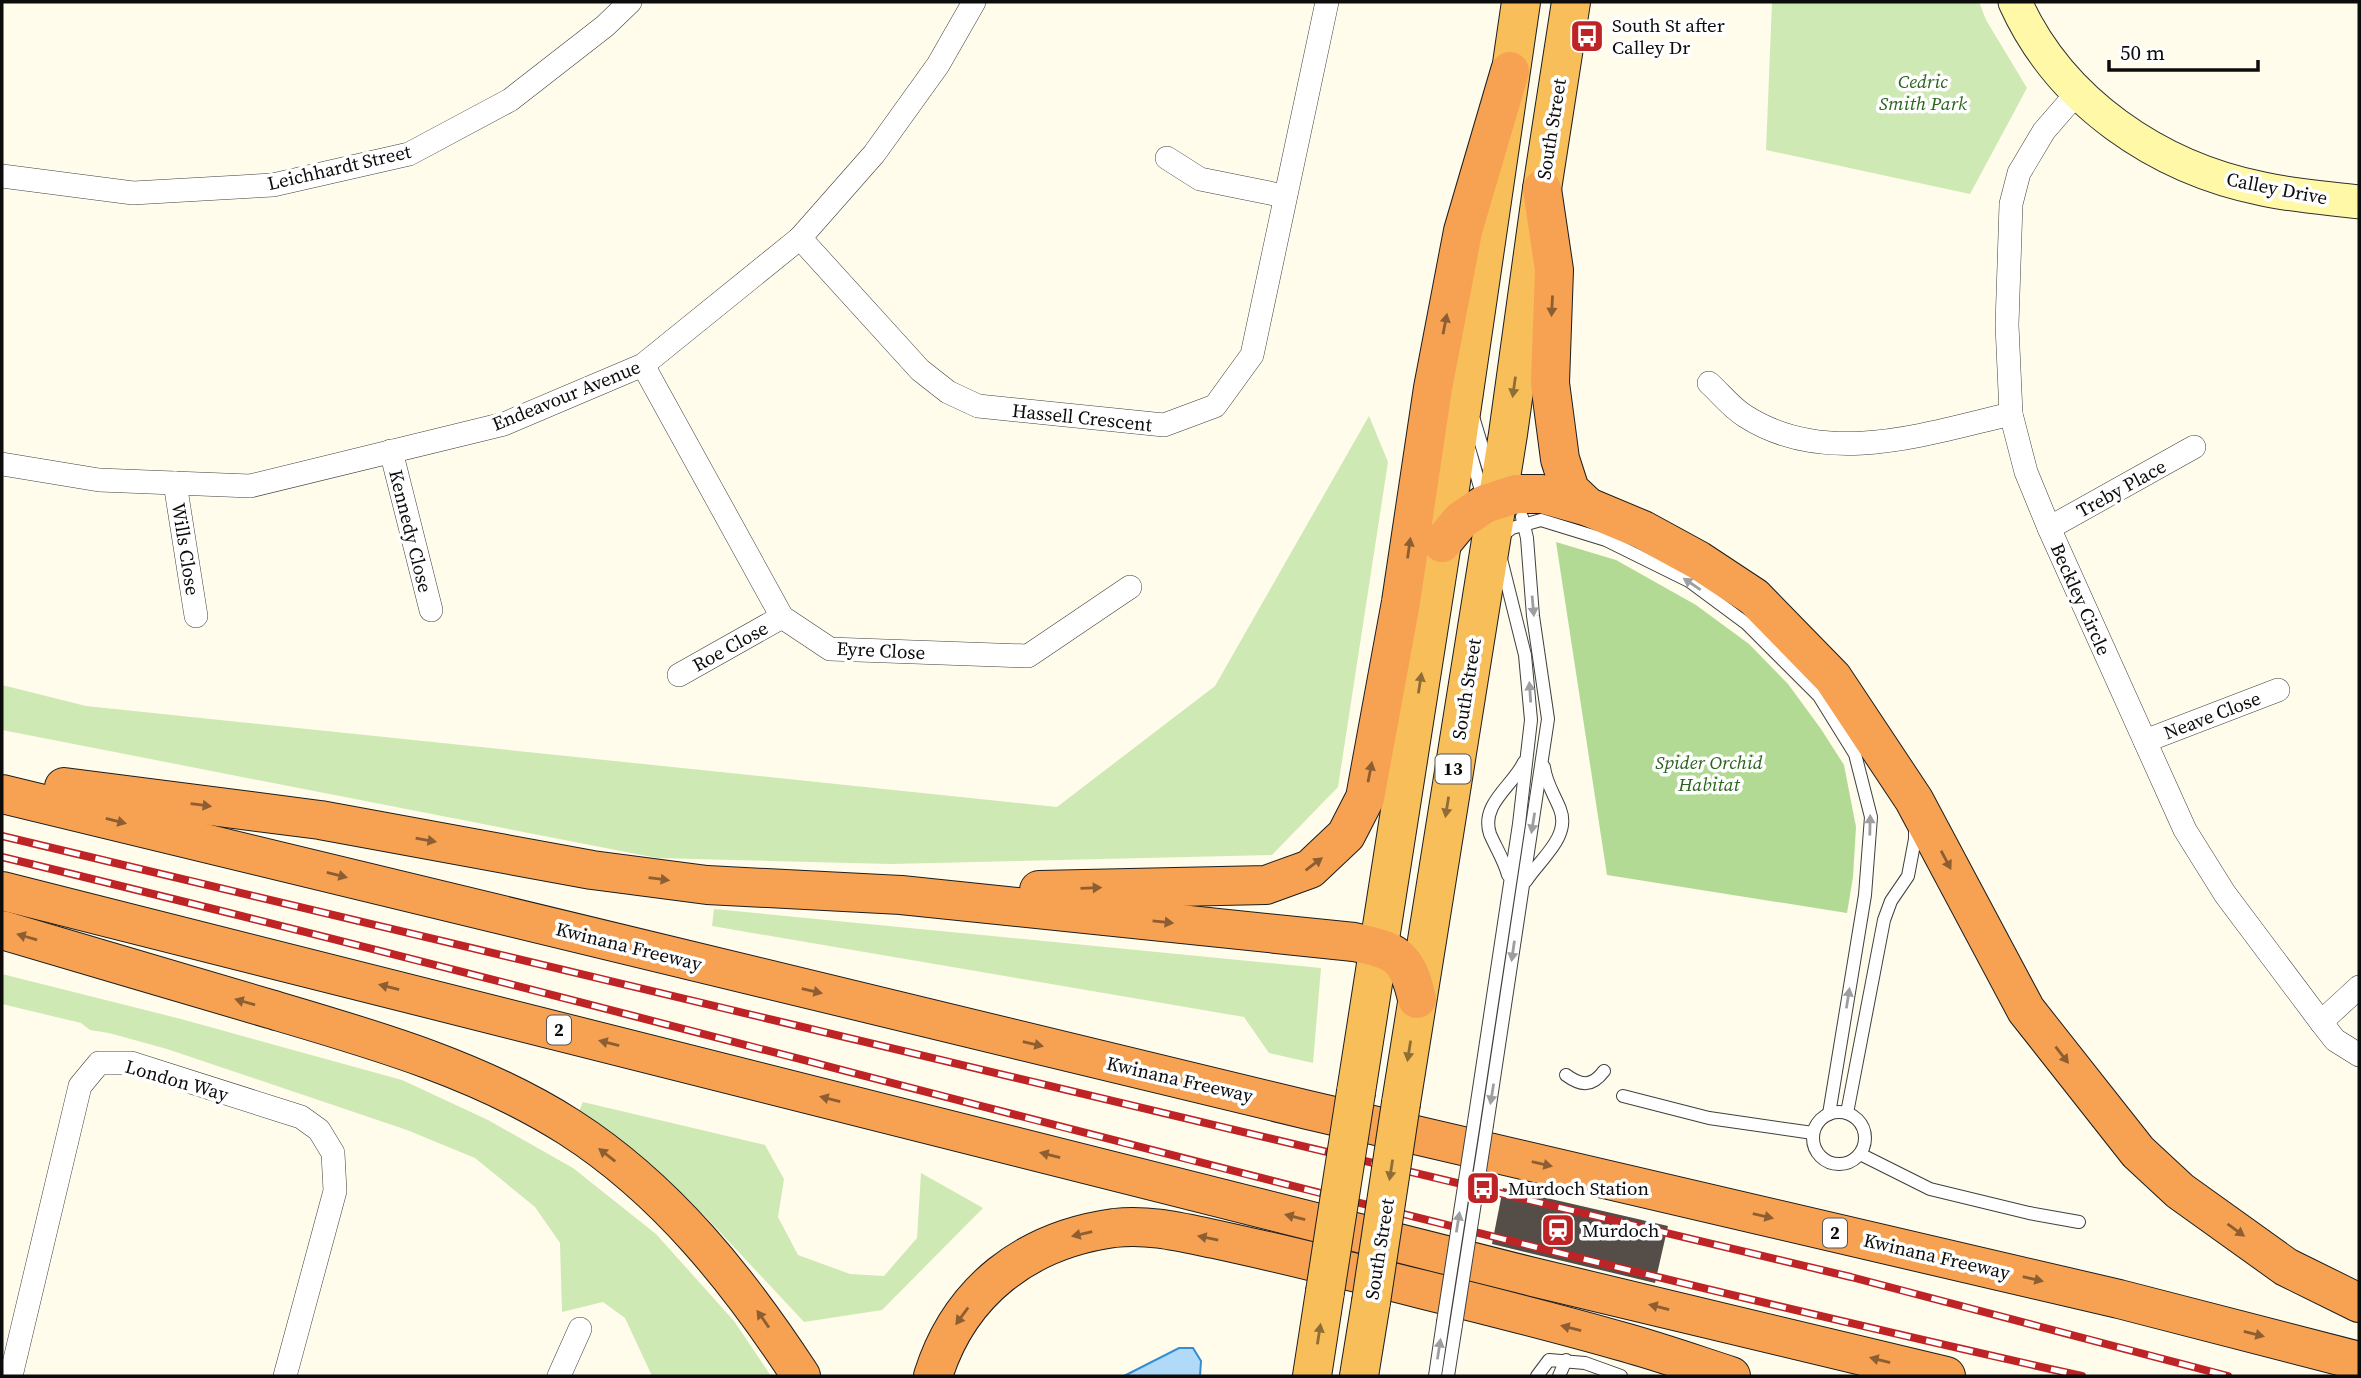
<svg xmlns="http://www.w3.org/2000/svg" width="2361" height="1378" viewBox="0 0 2361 1378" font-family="'Source Serif 4',serif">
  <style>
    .green { fill: #cfe9b5 }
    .forest { fill: #b2da94 }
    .water { fill: #b0daf7; stroke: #368dcf; stroke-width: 2 }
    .building { fill: #554e48 }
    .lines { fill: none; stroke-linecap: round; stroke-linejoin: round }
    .service-casing { stroke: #3f3f3f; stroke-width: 14 }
    .minor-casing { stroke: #3f3f3f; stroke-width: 24 }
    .secondary-casing { stroke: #2e2e2e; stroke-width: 35 }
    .trunk-casing { stroke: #1d1d1d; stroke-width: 40 }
    .motorway-casing { stroke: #1d1d1d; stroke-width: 40 }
    .service { stroke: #fff; stroke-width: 12 }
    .minor { stroke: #fff; stroke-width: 23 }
    .secondary { stroke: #fff8a6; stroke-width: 33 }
    .trunk { stroke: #f8be59; stroke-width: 38 }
    .motorway { stroke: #f6a252; stroke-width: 38 }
    .rail-casing { stroke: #be2326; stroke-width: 8 }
    .rail { stroke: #fff; stroke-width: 5; stroke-dasharray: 16; stroke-linecap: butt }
    .service-bridge-casing { stroke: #3f3f3f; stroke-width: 14; stroke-linecap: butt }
    .trunk-bridge-casing { stroke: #1d1d1d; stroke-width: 40; stroke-linecap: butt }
    .service-bridge { stroke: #fff; stroke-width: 12 }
    .trunk-bridge { stroke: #f8be59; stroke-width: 38 }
    .oneway { fill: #8d5e32 }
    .oneway2 { fill: #8e6e36 }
    .oneway3 { fill: #9e9e9e }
    .labels { text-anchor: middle; stroke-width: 7; stroke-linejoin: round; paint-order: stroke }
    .shield { fill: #fff; stroke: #555; stroke-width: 2 }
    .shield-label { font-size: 18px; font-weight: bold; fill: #0c0c0c }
    .poi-label { font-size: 19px; fill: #0c0c0c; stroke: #fff; text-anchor: start }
    .park-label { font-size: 19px; font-style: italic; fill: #29641c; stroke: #fff }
    .street-label { font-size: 19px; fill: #0c0c0c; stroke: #fff }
  </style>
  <rect width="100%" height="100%" fill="#fffceb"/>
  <g class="green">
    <path d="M1772,2H1979L1986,20L2027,88L1970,194L1766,150Z"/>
    <path d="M1369,416L1388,462L1338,787L1272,855L891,864L657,858L2,730V685L86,706L1057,807L1215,686Z"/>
    <path d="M714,909L1321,968L1313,1063L1269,1053L1244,1017L712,926Z"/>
    <path d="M2,974L181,1019L402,1080L488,1120L573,1168L656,1234L734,1321L771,1376H652L625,1318L603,1302L562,1312L560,1243L535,1207L475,1158L407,1130L167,1049L109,1033L90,1030L81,1023L2,1004Z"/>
    <path d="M583,1102L765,1145L784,1179L778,1217L798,1255L850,1274L884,1276L917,1238L921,1173L983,1208L882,1310L804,1322L703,1214L576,1118Z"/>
  </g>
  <path class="forest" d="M1556,542L1616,560L1696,605L1749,644L1788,684L1821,729L1844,765L1856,827L1853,877L1847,913L1607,875Z"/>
  <path class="water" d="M1179,1348H1193L1201,1361L1200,1376H1124Z"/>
  <path class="building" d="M1503,1188L1668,1226L1655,1283L1492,1244Z"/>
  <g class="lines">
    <g class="service-casing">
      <g id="service">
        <path d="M1474,420L1490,473"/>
        <path d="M1469,448L1484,501"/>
        <path d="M1499,538L1512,528L1541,520L1606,540L1689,581L1747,624L1819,696L1855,754L1871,817L1865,895L1829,1114"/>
        <path d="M1508,875C1504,860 1496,848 1490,834C1480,804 1513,786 1524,762"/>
        <path d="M1526,881C1540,859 1571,837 1560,809C1554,794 1546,783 1544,767"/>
        <path d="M1566,1075C1581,1086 1592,1087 1604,1071"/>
        <path d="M1623,1096L1709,1118L1813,1133"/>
        <circle cx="1839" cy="1138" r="26"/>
        <path d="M1847,1113L1884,920L1891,901L1908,876L1915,839V828"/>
        <path d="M1474,1122L1519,824L1531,720L1525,655L1501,559"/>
        <path d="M1487,1125L1548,719L1533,616L1527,538L1522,517"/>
        <path d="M1860,1154L1930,1189L2029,1213L2079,1222"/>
        <path d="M1435,1376L1443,1322"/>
        <path d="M1448,1376L1456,1325"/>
        <path d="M1537,1376L1549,1360L1585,1363L1621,1376"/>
        <path d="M1559,1376L1566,1360"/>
      </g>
    </g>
    <g class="minor-casing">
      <g id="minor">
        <path d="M2077,93L2044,131L2019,173L2011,204L2007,325L2011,414L2026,472L2049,528L2185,830L2225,894L2321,1022L2335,1040L2359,1055"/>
        <path d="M1167,158L1200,179L1284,196"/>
        <path d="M2,176L133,193L273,185L409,154L510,100L605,26L630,2"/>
        <path d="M800,238L920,370L948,392L978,406L1164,425L1215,406L1252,355L1327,2"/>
        <path d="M643,365L782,617L830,649L1028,656L1130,587"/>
        <path d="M1709,383C1721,394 1732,408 1745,416C1826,468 1925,434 2011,414"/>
        <path d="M391,451L431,610"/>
        <path d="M2,464L99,480L250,486L504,424L643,365L800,238L874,154L938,65L974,2"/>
        <path d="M175,483L196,616"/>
        <path d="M2049,528L2194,447"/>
        <path d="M679,675L782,617"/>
        <path d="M2145,741L2278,690"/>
        <path d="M2321,1022L2359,987"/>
        <path d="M11,1376L80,1086L99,1063H131L301,1117L319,1130L333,1153L335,1191L285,1376"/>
        <path d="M559,1376L580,1329"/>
      </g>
    </g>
    <g class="secondary-casing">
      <path id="secondary" d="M2015,2C2060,102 2158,168 2263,189C2295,196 2327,198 2359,202"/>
    </g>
    <g class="trunk-casing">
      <g id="trunk">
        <path d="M1356,1092L1442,543L1521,2"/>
        <path d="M1401,1103L1508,434L1542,189L1571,2"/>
        <path d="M1312,1376L1325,1292"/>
        <path d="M1359,1376L1371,1302"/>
      </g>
    </g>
    <g class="motorway-casing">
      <g id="motorway">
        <path d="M1542,189L1554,270L1550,383L1560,459L1570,490L1588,507"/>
        <path d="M1442,543L1461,520L1485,504L1516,494H1542L1588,507L1643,530L1698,560L1754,597L1833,678L1914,800L2026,1010L2138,1152L2180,1191L2286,1267L2359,1303"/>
        <path d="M64,787L320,820L592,870L707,885L901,895L1354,942C1396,951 1407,955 1417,999"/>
        <path d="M2,794L1308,1110L2119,1299L2359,1361"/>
        <path d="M1039,890L1266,885L1310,869L1346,835L1365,798L1401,602L1433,388L1463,231L1510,71"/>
        <path d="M2,891L1533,1277L1946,1376"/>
        <path d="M2,930C91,956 181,983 270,1009C372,1039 478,1069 569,1127C666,1189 739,1281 801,1376"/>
        <path d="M933,1376C960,1290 1027,1240 1114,1228C1149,1224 1180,1232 1214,1239C1255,1248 1296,1257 1337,1268C1431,1292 1526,1314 1620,1341C1657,1351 1694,1364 1731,1376"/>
      </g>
    </g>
    <use href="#service" class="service"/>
    <use href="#minor" class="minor"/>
    <use href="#secondary" class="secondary"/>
    <use href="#trunk" class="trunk"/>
    <use href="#motorway" class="motorway"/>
    <g class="rail-casing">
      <g id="rail">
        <path d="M2,836L1851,1277L2228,1376"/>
        <path d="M2,857C696,1025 1384,1221 2082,1376"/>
      </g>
    </g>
    <use href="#rail" class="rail"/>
    <g class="service-bridge-casing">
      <g id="service-bridge">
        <path d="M1443,1322L1474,1122"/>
        <path d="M1456,1325L1487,1125"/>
      </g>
    </g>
    <g class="trunk-bridge-casing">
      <g id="trunk-bridge">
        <path d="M1325,1292L1356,1092"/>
        <path d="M1371,1302L1401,1103"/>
      </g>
    </g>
    <use href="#service-bridge" class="service-bridge"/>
    <use href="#trunk-bridge" class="trunk-bridge"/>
  </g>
  <defs><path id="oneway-solid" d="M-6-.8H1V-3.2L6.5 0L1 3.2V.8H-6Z" transform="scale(1.75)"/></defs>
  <g class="oneway">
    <use href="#oneway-solid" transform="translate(1552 306) rotate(93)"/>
    <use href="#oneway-solid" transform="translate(1445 324) rotate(-79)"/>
    <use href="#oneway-solid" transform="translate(1409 548) rotate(-82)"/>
    <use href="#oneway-solid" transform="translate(1370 772) rotate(-79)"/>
    <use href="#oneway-solid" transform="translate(201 805) rotate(7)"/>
    <use href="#oneway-solid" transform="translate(116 821) rotate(14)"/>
    <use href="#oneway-solid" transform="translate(426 840) rotate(10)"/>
    <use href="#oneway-solid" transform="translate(1946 860) rotate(62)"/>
    <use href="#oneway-solid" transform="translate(1314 864) rotate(-37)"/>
    <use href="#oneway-solid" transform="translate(337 875) rotate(14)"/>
    <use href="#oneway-solid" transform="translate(659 879) rotate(7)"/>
    <use href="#oneway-solid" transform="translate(1091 888) rotate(-2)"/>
    <use href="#oneway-solid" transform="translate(1163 922) rotate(6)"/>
    <use href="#oneway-solid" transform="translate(27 937) rotate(-164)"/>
    <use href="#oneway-solid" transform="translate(389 987) rotate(-166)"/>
    <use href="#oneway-solid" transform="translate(812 991) rotate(13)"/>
    <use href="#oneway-solid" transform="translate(245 1002) rotate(-164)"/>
    <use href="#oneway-solid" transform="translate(609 1043) rotate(-166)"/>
    <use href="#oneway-solid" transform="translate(1033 1044) rotate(13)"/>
    <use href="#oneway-solid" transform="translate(2062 1055) rotate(52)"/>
    <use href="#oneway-solid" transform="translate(830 1099) rotate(-166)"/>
    <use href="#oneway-solid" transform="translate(607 1155) rotate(-142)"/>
    <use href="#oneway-solid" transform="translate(1050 1155) rotate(-166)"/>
    <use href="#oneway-solid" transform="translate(1542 1164) rotate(13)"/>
    <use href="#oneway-solid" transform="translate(1763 1216) rotate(13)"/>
    <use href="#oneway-solid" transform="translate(1295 1217) rotate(-166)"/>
    <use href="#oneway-solid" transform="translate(2236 1230) rotate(36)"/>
    <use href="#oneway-solid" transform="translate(1082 1234) rotate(167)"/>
    <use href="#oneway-solid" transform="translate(1208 1238) rotate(-168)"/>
    <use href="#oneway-solid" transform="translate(2033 1279) rotate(13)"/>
    <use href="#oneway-solid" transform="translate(1659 1307) rotate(-166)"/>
    <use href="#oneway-solid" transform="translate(962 1316) rotate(126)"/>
    <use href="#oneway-solid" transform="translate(763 1319) rotate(-125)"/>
    <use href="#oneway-solid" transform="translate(1571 1328) rotate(-166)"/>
    <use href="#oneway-solid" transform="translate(2254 1334) rotate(14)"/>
    <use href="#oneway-solid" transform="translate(1880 1360) rotate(-166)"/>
  </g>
  <g class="oneway2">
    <use href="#oneway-solid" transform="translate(1514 387) rotate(98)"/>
    <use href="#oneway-solid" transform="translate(1420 683) rotate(-81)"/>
    <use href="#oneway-solid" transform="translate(1447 807) rotate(99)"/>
    <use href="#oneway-solid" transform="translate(1409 1051) rotate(99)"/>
    <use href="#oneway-solid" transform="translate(1391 1170) rotate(99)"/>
    <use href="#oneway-solid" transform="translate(1319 1334) rotate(-81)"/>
  </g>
  <g class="oneway3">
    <use href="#oneway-solid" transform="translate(1692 584) rotate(-146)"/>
    <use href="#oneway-solid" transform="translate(1533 606) rotate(85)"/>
    <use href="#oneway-solid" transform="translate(1530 692) rotate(-94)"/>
    <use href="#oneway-solid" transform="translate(1533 823) rotate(99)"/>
    <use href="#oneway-solid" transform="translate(1870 825) rotate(-89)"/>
    <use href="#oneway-solid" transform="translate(1513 951) rotate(98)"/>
    <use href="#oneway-solid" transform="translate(1848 998) rotate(-81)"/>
    <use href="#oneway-solid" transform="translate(1492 1094) rotate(99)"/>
    <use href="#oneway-solid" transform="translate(1458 1222) rotate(-81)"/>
    <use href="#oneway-solid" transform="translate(1439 1349) rotate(-81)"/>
  </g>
  <defs>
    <g id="bus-square" transform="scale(1.75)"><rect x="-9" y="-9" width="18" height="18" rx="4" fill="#be2326" stroke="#fff"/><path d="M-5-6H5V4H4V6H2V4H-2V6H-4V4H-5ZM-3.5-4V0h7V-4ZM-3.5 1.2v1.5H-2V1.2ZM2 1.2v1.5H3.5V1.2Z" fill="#fff"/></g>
    <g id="station-square" transform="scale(1.75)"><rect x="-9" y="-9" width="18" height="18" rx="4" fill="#be2326" stroke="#fff"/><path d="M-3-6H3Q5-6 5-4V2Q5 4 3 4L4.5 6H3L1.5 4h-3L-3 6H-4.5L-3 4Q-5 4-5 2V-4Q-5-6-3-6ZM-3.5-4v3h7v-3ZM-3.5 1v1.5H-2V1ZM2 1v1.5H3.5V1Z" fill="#fff"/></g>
  </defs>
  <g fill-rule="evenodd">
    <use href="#bus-square" x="1587" y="36"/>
    <use href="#bus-square" x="1483" y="1188"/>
    <use href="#station-square" x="1558" y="1230"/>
  </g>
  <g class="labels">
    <g class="shield">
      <rect x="1435.5" y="754.5" width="35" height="29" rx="5"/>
      <rect x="547" y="1015.5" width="24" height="29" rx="5"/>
      <rect x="1823" y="1218.5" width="24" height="29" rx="5"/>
    </g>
    <g class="shield-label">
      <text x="1453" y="775">13</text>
      <text x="559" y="1036">2</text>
      <text x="1835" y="1239">2</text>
    </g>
    <g class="poi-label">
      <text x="1612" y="32">South St after<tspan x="1612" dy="22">Calley Dr</tspan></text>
      <text x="1508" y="1195">Murdoch Station</text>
      <text x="1582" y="1237">Murdoch</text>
    </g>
    <g class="park-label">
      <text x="1923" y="88">Cedric<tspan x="1923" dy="22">Smith Park</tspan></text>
      <text x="1709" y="769">Spider Orchid<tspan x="1709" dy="22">Habitat</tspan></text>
    </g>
    <g class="street-label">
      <text transform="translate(1551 129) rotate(-81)" y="7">South Street</text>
      <text transform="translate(339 167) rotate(-13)" y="7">Leichhardt Street</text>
      <text transform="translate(2277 188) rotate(11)" y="7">Calley Drive</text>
      <text transform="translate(566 395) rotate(-22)" y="7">Endeavour Avenue</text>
      <text transform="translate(1082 417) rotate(6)" y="7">Hassell Crescent</text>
      <text transform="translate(2121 488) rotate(-29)" y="7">Treby Place</text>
      <text transform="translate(411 531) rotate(76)" y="7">Kennedy Close</text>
      <text transform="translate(186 549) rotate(81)" y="7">Wills Close</text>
      <text transform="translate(2081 599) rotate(66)" y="7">Beckley Circle</text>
      <text transform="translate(730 646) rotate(-29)" y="7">Roe Close</text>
      <text transform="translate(881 650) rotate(3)" y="7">Eyre Close</text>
      <text transform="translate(1466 689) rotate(-81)" y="7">South Street</text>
      <text transform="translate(2212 715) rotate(-21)" y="7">Neave Close</text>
      <text transform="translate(629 946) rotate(14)" y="7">Kwinana Freeway</text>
      <text transform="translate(1180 1079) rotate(13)" y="7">Kwinana Freeway</text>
      <text transform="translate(177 1080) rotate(16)" y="7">London Way</text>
      <text transform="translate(1379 1249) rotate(-81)" y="7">South Street</text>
      <text transform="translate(1937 1256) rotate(13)" y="7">Kwinana Freeway</text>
    </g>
  </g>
  <rect width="2361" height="1378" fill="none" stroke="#0c0c0c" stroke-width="7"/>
  <path d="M2109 60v10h149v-10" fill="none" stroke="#0c0c0c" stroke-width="3.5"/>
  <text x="2120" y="60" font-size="21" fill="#0c0c0c" stroke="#ffffff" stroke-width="5" paint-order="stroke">50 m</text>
</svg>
